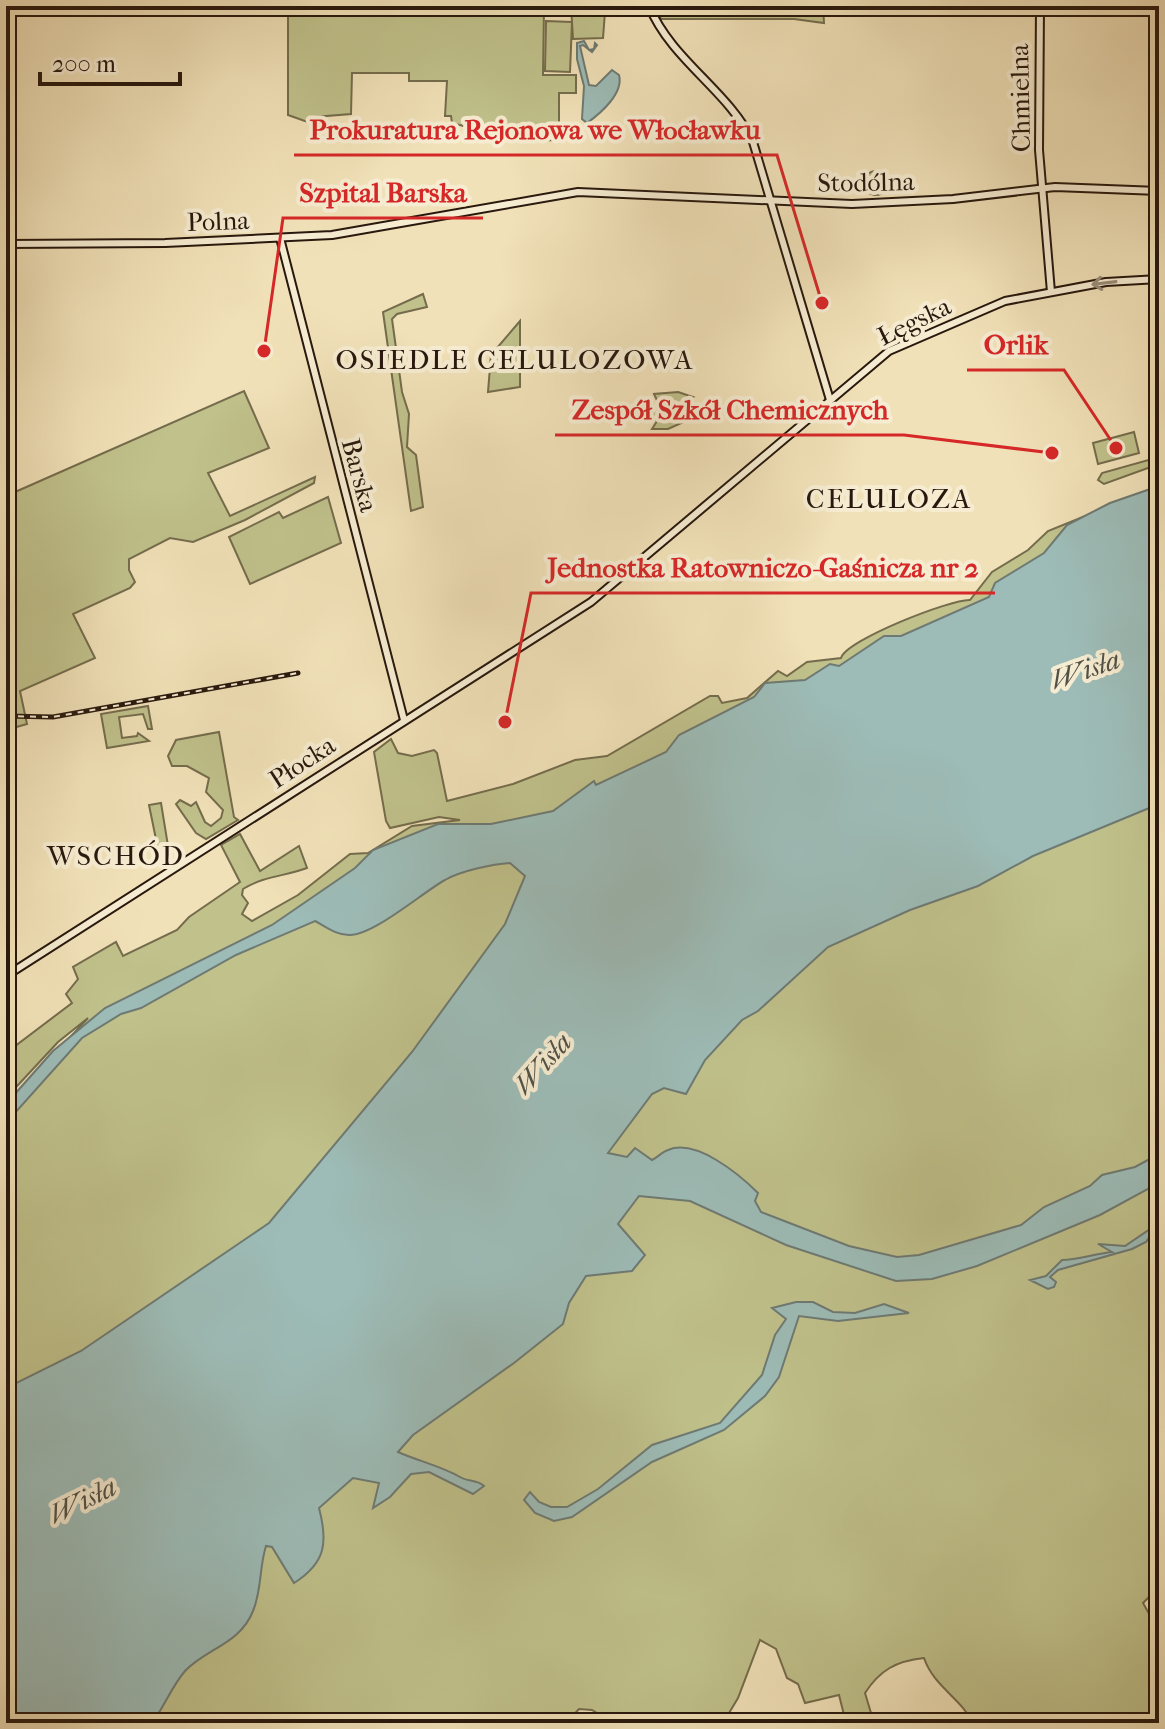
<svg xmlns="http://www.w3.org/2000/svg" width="1165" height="1729" viewBox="0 0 1165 1729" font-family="'IM FELL French Canon',serif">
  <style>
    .green { fill: #c0c18b; stroke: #746c4c; stroke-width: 2 }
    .water { fill: #9dbcb7; stroke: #6e7a73; stroke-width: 2 }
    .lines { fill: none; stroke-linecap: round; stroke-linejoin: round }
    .secondary-casing { stroke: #28180d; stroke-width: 10 }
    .secondary { stroke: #f6ecd1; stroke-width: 6 }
    .rail-casing { stroke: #28180d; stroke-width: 5 }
    .rail { stroke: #f6ecd1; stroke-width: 2; stroke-dasharray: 6; stroke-linecap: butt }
    .oneway { stroke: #998d79 }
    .labels { text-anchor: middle; stroke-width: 8; stroke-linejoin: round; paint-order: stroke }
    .street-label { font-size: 26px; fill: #28180d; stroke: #f6ecd1 }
    .neighbourhood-label { font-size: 28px; letter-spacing: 2px; fill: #28180d; stroke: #f6ecd1 }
    .water-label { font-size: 28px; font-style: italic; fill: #515148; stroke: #f6ecd1 }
    .leader { fill: none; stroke: #d62828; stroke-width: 3 }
    .callout-dot { fill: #d62828; stroke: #f6ecd1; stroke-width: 3 }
    .callout-label { font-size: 28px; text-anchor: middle; font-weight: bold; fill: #d62828; stroke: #f6ecd1; stroke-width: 8; stroke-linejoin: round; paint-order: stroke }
  </style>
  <rect width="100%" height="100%" fill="#f1e1b8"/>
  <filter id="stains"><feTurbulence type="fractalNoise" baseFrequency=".0025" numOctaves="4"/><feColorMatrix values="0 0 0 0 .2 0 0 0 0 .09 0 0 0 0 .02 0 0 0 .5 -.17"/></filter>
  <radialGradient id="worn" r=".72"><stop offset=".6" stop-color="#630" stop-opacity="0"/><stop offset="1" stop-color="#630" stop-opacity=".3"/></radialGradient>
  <g class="green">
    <path d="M288,6H544L543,75H576V93H559V140L519,141L452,123L451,116H445L447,81H409V73H352L351,114L314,117L313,124L288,115Z"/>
    <path d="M571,6H621L620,13L605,12L603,38L573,39Z"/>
    <path d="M656,6H823L824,23L794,19H661Z"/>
    <path d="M546,21L572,22L570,72L545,71Z"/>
    <circle cx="876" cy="183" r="12"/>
    <path d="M423,294L427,307L397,314L392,319L402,392L409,414L407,447L416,455L423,507L411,511L383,312Z"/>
    <path d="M520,321V387L488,392L491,355Z"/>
    <path d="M244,391L269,448L208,473L230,516L315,477L314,483L245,520L193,542L170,538L129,559V570L135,582L130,588L73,614L95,658L20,691L27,724L6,730V496Z"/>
    <path d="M678,392L693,397L681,404L689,408L676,413L682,421L688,417V420L668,429H652L657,421L649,414L660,407L654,394Z"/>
    <path d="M1134,432L1139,453L1098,464L1093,443Z"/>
    <path d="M1159,457V464L1104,484L1098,480L1102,473Z"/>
    <path d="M1159,486V1609L1148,1598L1143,1603L1157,1628L1154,1644L1159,1658V1723H1122L1109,1715H1099L1100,1723H973C961,1698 934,1687 924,1658C896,1661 880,1670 865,1693L874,1723H846L839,1695L805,1703L798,1684L787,1678L776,1649L760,1640L738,1698L723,1723H613L592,1710L579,1709L566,1723H6V1102L13,1099L88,1018L58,1042L6,1098V1053L72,1003L66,994L78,979L73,967L116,942L123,956L177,930L189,917L240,882L221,845L240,834L260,871L299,846L307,868C286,876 264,876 243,889L242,895L248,903L242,914L252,921L298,895L350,854L368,853L412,826L460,820L439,817L390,828L386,821L374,752L391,739L398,753L412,756L434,750L437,753L447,801L513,784L575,760L607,756L710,696H718L722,703L747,698L778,671L787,676L807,662L841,658C846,640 951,599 970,600L992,572L1028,550L1048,531Z"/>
    <path d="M328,497L341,543L250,584L229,537L279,512L283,518Z"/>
    <path d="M148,706L152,729H148L143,714L119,717L122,738L137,736L138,733L149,741L107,748L101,714Z"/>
    <path d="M219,732L234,817L238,820L206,839L196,833L176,804L180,800L191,806L196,802L205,822L211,826L221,818L223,810L206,792L209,778L187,766H172L168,756L176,740Z"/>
    <path d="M161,803L170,858L160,859L149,805Z"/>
  </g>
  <g class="water">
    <path d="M584,41L589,50L594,49L595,43L597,45L592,52L583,45L580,46L589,85L596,86L612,70L619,75C624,93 601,113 587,123L582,119L584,86L577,59V43Z"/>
    <path d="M1159,486V804L1033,856L978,886L910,910L828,947L758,1011L742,1020L705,1060L686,1094L664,1088L652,1094L608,1153L627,1157L635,1148L652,1160C658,1157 662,1152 668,1150C696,1138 740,1175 758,1193L755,1201L761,1212L849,1246L897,1257L919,1255L1021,1225L1044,1207L1090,1186L1102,1175L1135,1167L1159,1154V1183L1100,1215L977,1266L932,1279L896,1281L786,1245L690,1201L639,1196L618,1224L645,1255L632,1271L586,1276L569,1303L563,1324L514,1363L413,1435L398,1452C418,1461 441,1466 460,1477C468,1482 476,1479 484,1486L473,1494L429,1472L411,1474L390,1497L373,1508L379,1483L353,1478L319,1508C328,1542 326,1563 294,1583L272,1547L266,1546C259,1568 262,1589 253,1611C240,1644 207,1648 185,1671C172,1686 164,1707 152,1723H6V1388L81,1351L269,1223L412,1052L505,924L525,876L510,863C493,864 460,871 445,880C423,892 373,936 349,935C336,935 326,927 315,921L236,955L141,1008L121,1014L82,1038L6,1123V1104L53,1051L105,1008L272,925L355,868L373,850L438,824H491L553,811L594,781L596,785L666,752L679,735L754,697L765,683L805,680L830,664L839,666L884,636H901L989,597L995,583L1044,553L1067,525L1110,503Z"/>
    <path d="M1159,1223V1234L1153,1232L1146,1242L1132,1249L1058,1270L1050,1277L1056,1282L1054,1287L1048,1289L1030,1280L1046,1276L1062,1260C1077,1260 1094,1254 1112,1252L1098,1244L1125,1246Z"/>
    <path d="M796,1302H813L833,1312L855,1313L884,1304L909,1313L838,1321L799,1316L779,1377L765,1396L724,1430L652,1462L572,1517L554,1521L535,1513L524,1500L530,1492L539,1502L551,1507H567L598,1489L652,1445L720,1423L762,1375L775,1335L786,1319L772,1308Z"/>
  </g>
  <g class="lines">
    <g class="secondary-casing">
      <g id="secondary">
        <path d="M649,6C672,61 728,90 753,142L830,400"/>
        <path d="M1040,6L1039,150L1051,292"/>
        <path d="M280,238L404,720"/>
        <path d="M6,244L165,243L332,235L578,192L852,204L953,199L1055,187L1159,191"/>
        <path d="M6,976L591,602L889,351L1005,301L1106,282L1159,279"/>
      </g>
    </g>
    <use href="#secondary" class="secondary"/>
    <g class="rail-casing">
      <path id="rail" d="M6,716L53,717L298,673"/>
    </g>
    <use href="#rail" class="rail"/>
  </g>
  <defs><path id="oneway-shaft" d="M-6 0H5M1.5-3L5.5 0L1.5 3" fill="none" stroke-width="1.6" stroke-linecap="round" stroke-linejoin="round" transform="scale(2)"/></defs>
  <use class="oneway" href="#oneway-shaft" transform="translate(1104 283) rotate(173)"/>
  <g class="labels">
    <g class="street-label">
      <text transform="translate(1020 98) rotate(-91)" y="9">Chmielna</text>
      <text transform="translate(866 182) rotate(-1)" y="9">Stodólna</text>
      <text transform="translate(218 221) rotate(-2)" y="9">Polna</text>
      <text transform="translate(914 321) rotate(-26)" y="9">Łęgska</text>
      <text transform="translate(360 475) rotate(75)" y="9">Barska</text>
      <text transform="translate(302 762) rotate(-33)" y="9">Płocka</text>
    </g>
    <g class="neighbourhood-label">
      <text x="515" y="369">OSIEDLE CELULOZOWA</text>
      <text x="889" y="508">CELULOZA</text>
      <text x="116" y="865">WSCHÓD</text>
    </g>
    <g class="water-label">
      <text transform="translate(1085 669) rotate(-19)" y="10">Wisła</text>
      <text transform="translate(542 1063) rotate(-48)" y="10">Wisła</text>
      <text transform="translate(82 1500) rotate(-26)" y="10">Wisła</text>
    </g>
  </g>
  <path class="leader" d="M822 303L777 155H294M264 351L283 218H483M1116 448L1064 370H967M1052 453L904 435H555M505 722L531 593H995"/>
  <g class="callout-dot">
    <circle cx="822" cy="303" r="8"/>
    <circle cx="264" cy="351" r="8"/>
    <circle cx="1116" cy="448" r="8"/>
    <circle cx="1052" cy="453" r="8"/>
    <circle cx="505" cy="722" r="8"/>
  </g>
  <g class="callout-label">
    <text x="535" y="139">Prokuratura Rejonowa we Włocławku</text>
    <text x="383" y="202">Szpital Barska</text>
    <text x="1016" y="354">Orlik</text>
    <text x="730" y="419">Zespół Szkół Chemicznych</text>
    <text x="763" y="577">Jednostka Ratowniczo-Gaśnicza nr 2</text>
  </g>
  <rect width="1165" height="1729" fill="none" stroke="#f1e1b8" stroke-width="32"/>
  <rect x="8" y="8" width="1149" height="1713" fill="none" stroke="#28180d" stroke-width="4"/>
  <rect x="16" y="16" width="1133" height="1697" fill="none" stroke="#28180d" stroke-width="2"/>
  <path d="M40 72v12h140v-12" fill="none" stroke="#28180d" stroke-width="4"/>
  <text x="52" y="72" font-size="24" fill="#28180d" stroke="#f6ecd1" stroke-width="6" paint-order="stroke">200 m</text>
  <rect width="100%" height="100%" filter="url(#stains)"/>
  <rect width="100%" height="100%" fill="url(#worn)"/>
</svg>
